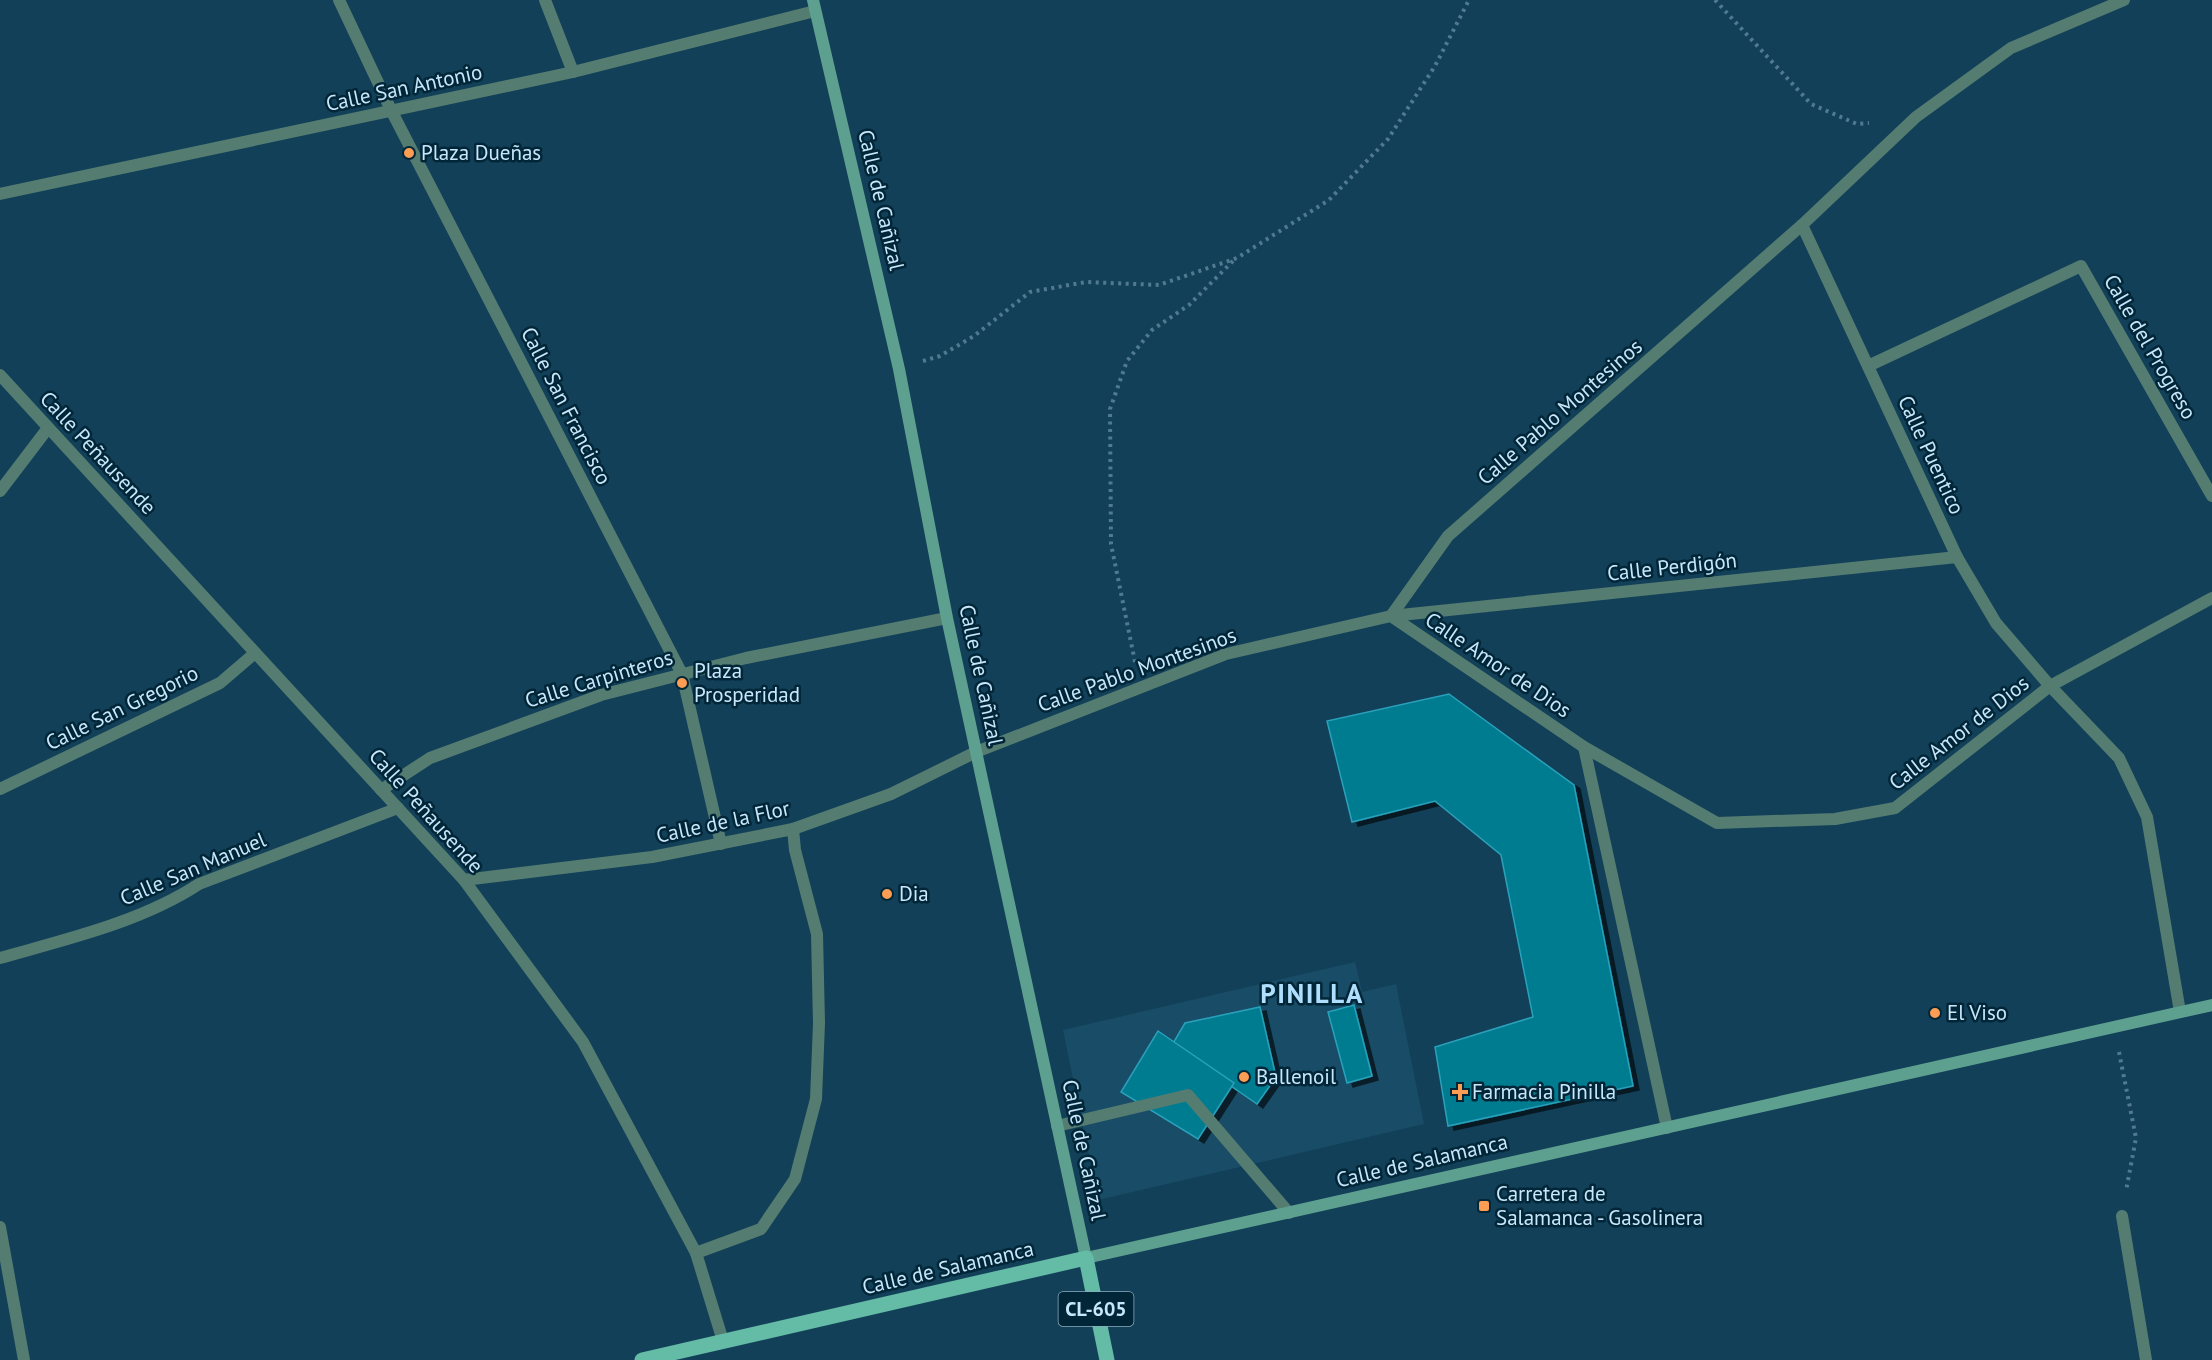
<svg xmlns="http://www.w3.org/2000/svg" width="2212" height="1360" viewBox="0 0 2212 1360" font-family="'PT Sans',sans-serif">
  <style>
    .built { fill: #194c67 }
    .building { fill: #047b90; stroke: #29a1bb; stroke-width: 1.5; filter: url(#shadow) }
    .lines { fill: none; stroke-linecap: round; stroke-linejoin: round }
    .path { stroke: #517a91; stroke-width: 4; stroke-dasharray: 3 4.5; stroke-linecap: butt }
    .lane { stroke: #547c71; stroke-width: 12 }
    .street { stroke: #547c71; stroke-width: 12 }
    .secondary { stroke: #5ea08f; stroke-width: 12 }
    .primary { stroke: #64bba6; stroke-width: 15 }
    .poi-dot { fill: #fc9d54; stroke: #012638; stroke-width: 2 }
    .labels { text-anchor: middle; stroke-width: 5; stroke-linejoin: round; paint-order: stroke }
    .shield { fill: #012638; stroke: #8cadc0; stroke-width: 1.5 }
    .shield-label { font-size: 20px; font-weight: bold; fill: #c8e7fb }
    .street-label { font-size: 21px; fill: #c8e7fb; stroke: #012638 }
    .poi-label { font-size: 21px; fill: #c8e7fb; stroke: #012638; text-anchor: start }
    .district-label { font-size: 27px; font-weight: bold; letter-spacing: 1.5px; fill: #afdffd; stroke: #012638 }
  </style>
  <defs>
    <filter id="shadow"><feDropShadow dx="6" dy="4" stdDeviation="0" flood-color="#0009"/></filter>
  </defs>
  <rect width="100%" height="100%" fill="#124058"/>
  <path class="built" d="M1355,962L1362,992L1396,984L1424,1124L1098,1200L1063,1030Z"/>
  <g class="building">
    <path d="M1449,694L1574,785L1633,1086L1448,1126L1435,1047L1533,1017L1501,855L1435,801L1352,822L1327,721Z"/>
    <path d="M1354,1005L1372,1076L1347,1083L1328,1012Z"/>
    <path d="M1260,1007L1276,1077L1257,1104L1172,1045L1185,1023Z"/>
    <path d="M1158,1031L1234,1083L1198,1139L1121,1092Z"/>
  </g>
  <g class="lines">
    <g class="path">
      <path d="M1715,0L1811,104L1857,124L1869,123"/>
      <path d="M923,361L940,356L974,336L1030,292L1086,282L1159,285L1237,258L1329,200L1388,139L1435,66L1469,0"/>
      <path d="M1135,662L1111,544L1110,409L1127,361L1152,330L1189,305L1234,260"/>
      <path d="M2119,1052L2136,1138L2126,1191"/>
    </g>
    <path class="lane" d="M1057,1126L1188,1095L1289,1213"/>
    <g class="street">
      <path d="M339,0L391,110L682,674L721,844"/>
      <path d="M545,0L573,72"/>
      <path d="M0,194L573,72L815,11"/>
      <path d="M1802,225L1957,557L1996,623L2050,686L2119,758L2147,817L2180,1012"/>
      <path d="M1868,366L2081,266L2212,496"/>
      <path d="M0,375L464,880L583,1042L696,1253L723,1341"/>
      <path d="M0,491L48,428"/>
      <path d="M1391,616L1448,536L1802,225L1916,117L2011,48L2124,0"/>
      <path d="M1391,616L1584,747L1717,823L1835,819L1895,808L2050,686L2212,598"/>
      <path d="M1584,747L1667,1128"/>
      <path d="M0,789L220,683L255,653"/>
      <path d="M381,790L430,758L601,695L746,658L947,618"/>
      <path d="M464,880L652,857L793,829L891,794L976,752L1226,654L1391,616L1957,557"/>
      <path d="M0,958C67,939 141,922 199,884L398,808"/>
      <path d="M2122,1216L2146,1360"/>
      <path d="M0,1227L24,1360"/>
      <path d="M696,1253L761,1229L795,1179L816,1099L819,1023L817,934L795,850L793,829"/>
    </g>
    <path class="secondary" d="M813,0L899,369L947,618L1086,1258L2212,1005"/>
    <path class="primary" d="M642,1360L1086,1258L1107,1360"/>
  </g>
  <g class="poi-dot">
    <circle cx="409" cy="153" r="6"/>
    <circle cx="682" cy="683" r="6"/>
    <circle cx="887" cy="894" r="6"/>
    <circle cx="1935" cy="1013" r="6"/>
    <circle cx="1244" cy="1077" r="6"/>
    <path d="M1457 1083h6v6h6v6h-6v6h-6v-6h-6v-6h6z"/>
    <rect x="1478" y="1200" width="12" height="12" rx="3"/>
  </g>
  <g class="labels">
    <rect class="shield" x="1058.5" y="1292" width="75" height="34" rx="4.5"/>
    <g class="shield-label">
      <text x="1096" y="1316">CL-605</text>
    </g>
    <g class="street-label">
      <text transform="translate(404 88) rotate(-12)" y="7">Calle San Antonio</text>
      <text transform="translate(881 200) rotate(77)" y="7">Calle de Cañizal</text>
      <text transform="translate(2150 347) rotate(60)" y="7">Calle del Progreso</text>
      <text transform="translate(566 406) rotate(63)" y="7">Calle San Francisco</text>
      <text transform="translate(1560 412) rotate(-41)" y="7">Calle Pablo Montesinos</text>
      <text transform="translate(98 453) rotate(47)" y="7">Calle Peñausende</text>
      <text transform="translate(1931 455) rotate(65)" y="7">Calle Puentico</text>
      <text transform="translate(1672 567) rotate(-6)" y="7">Calle Perdigón</text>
      <text transform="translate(1498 665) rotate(34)" y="7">Calle Amor de Dios</text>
      <text transform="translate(1137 670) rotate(-20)" y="7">Calle Pablo Montesinos</text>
      <text transform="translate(981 675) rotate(78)" y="7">Calle de Cañizal</text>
      <text transform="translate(599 679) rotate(-17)" y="7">Calle Carpinteros</text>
      <text transform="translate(122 708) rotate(-26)" y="7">Calle San Gregorio</text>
      <text transform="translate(1959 733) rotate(-38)" y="7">Calle Amor de Dios</text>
      <text transform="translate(426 811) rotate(48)" y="7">Calle Peñausende</text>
      <text transform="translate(723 822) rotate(-12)" y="7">Calle de la Flor</text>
      <text transform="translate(193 869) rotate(-23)" y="7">Calle San Manuel</text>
      <text transform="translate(1084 1150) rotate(78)" y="7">Calle de Cañizal</text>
      <text transform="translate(1422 1161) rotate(-13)" y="7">Calle de Salamanca</text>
      <text transform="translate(948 1268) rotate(-13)" y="7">Calle de Salamanca</text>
    </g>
    <g class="poi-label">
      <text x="421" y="160">Plaza Dueñas</text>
      <text x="694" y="678">Plaza<tspan x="694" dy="24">Prosperidad</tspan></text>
      <text x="899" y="901">Dia</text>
      <text x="1947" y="1020">El Viso</text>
      <text x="1256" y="1084">Ballenoil</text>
      <text x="1472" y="1099">Farmacia Pinilla</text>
      <text x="1496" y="1201">Carretera de<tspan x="1496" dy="24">Salamanca - Gasolinera</tspan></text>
    </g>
    <g class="district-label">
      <text x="1312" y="1003">PINILLA</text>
    </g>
  </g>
</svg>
